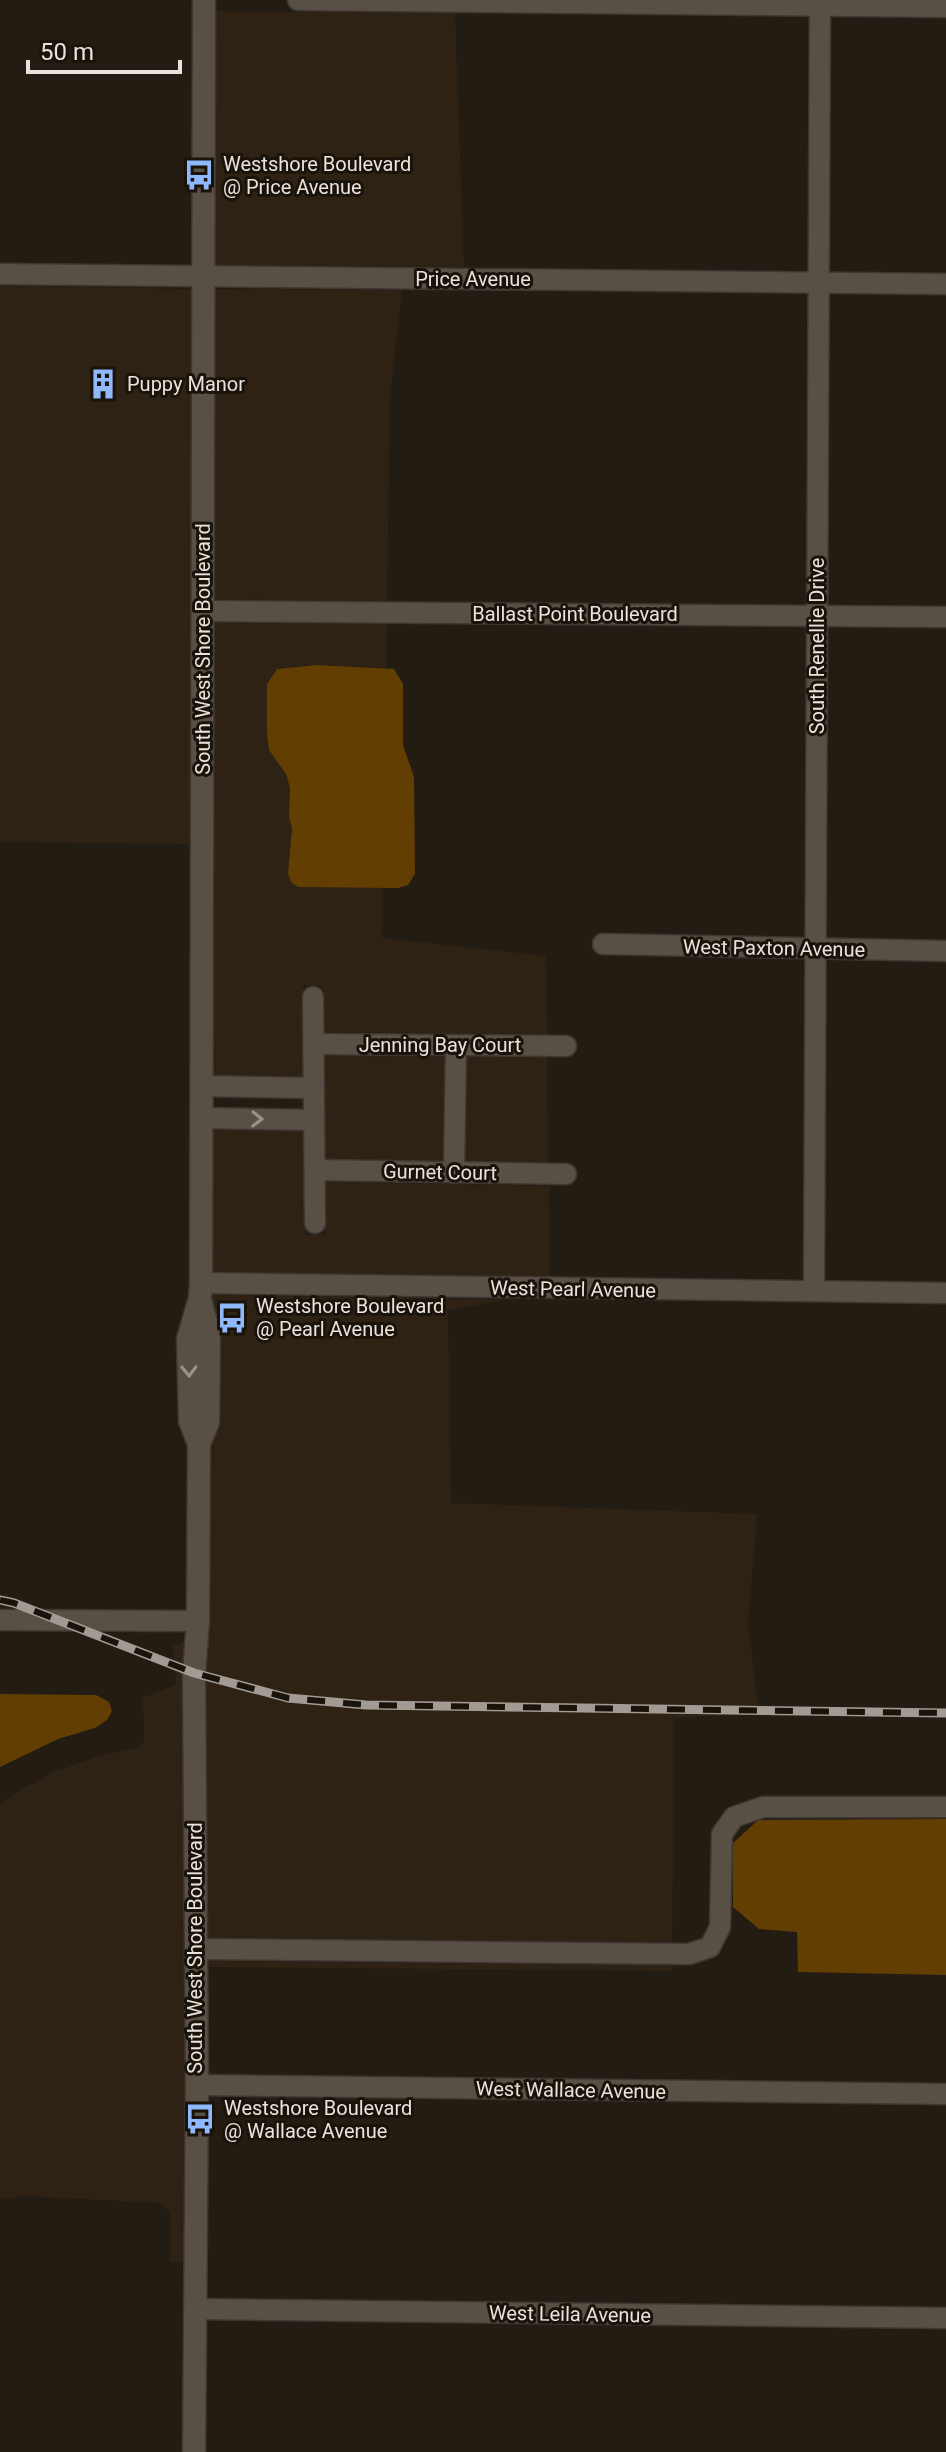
<svg xmlns="http://www.w3.org/2000/svg" width="946" height="2452" viewBox="0 0 946 2452" font-family="Roboto,sans-serif">
  <style>
    .built { fill: #2e2214 }
    .water { fill: #623e03 }
    .lines { fill: none; stroke-linecap: round; stroke-linejoin: round }
    .minor-casing { stroke: #3d3732; stroke-width: 23 }
    .tertiary-casing { stroke: #3d3732; stroke-width: 25 }
    .minor { stroke: #584f45; stroke-width: 20 }
    .tertiary { stroke: #584f45; stroke-width: 22 }
    .rail-casing { stroke: #a19b94; stroke-width: 9 }
    .rail { stroke: #1a130a; stroke-width: 6; stroke-dasharray: 18; stroke-linecap: butt }
    .oneway { stroke: #999289 }
    .labels { text-anchor: middle; stroke-width: 6; stroke-linejoin: round; paint-order: stroke }
    .poi-label { font-size: 20px; fill: #e8e3dd; stroke: #1a130a; text-anchor: start }
    .street-label { font-size: 20px; fill: #e8e3dd; stroke: #1a130a }
  </style>
  <rect width="100%" height="100%" fill="#231c13"/>
  <g class="built">
    <path d="M215,11L455,13L464,267L215,265Z"/>
    <path d="M0,286L193,289L192,844L0,842Z"/>
    <path d="M214,289L402,290L390,397L387,601L214,599Z"/>
    <path d="M214,623L387,624L386,668L317,665L291,667L267,734L269,749L286,774L290,788L289,818L292,828L288,873L298,887H383L382,938L546,956L547,1034L324,1032L323,986L303,985V1076L212,1075Z"/>
    <path d="M324,1056L446,1057L444,1161L325,1159Z"/>
    <path d="M466,1057H547L548,1162L465,1161Z"/>
    <path d="M212,1129L304,1131L305,1235H325V1182L549,1186L550,1277L211,1272Z"/>
    <path d="M212,1295L506,1300L448,1310L451,1503L757,1514L748,1623L759,1714L674,1718L672,1971L206,1967V1961L593,1965L594,1942L206,1937L204,1716L209,1451L213,1449L211,1444L219,1422L220,1332L211,1299Z"/>
    <path d="M186,1641L183,1716L186,2085L185,2262H170V2215L167,2209L163,2207L162,2203L19,2196V2198H0V1804L13,1794L52,1773L95,1757L141,1747L144,1739L143,1698L176,1685L173,1646Z"/>
  </g>
  <g class="water">
    <path d="M317,665L394,669L403,684V745L414,777L415,874L408,885L398,888L298,887L291,882L288,873L292,828L289,818L290,788L286,774L269,750L267,734V684L277,669Z"/>
    <path d="M0,1694L96,1695L109,1702L112,1711L107,1720L95,1728L58,1739L0,1767Z"/>
    <path d="M946,1819V1975L798,1972L797,1932L759,1929L733,1907V1843L758,1820Z"/>
  </g>
  <g class="lines">
    <g class="minor-casing">
      <g id="minor">
        <path d="M298,0L946,7"/>
        <path d="M0,274L946,284"/>
        <path d="M203,611L946,617"/>
        <path d="M603,944L946,951"/>
        <path d="M313,997L315,1223"/>
        <path d="M314,1044L566,1046"/>
        <path d="M201,1086L314,1088"/>
        <path d="M201,1118L314,1120"/>
        <path d="M315,1170L566,1174"/>
        <path d="M454,1173L456,1045"/>
        <path d="M201,1283L946,1293"/>
        <path d="M814,1291L820,0"/>
        <path d="M0,1620L198,1621"/>
        <path d="M195,1949L689,1954L710,1947L720,1927L722,1834L734,1817L763,1807H946"/>
        <path d="M197,2085L946,2094"/>
        <path d="M195,2309L946,2318"/>
      </g>
    </g>
    <g class="tertiary-casing">
      <g id="tertiary">
        <path d="M199,1444L190,1421L188,1339L200,1298L201,1283L204,0"/>
        <path d="M194,2452L197,2085L194,1673L198,1621L199,1444L208,1422L209,1332L200,1300"/>
      </g>
    </g>
    <use href="#minor" class="minor"/>
    <use href="#tertiary" class="tertiary"/>
    <g class="rail-casing">
      <path id="rail" d="M0,1600L14,1603L194,1673L288,1698L366,1705L946,1713"/>
    </g>
    <use href="#rail" class="rail"/>
  </g>
  <defs><path id="oneway-chevron" d="M-2-3.5L2.5 0L-2 3.5" fill="none" stroke-width="1.6" stroke-linecap="round" stroke-linejoin="round" transform="scale(2)"/></defs>
  <g class="oneway">
    <use href="#oneway-chevron" transform="translate(257 1119) rotate(1)"/>
    <use href="#oneway-chevron" transform="translate(189 1371) rotate(89)"/>
  </g>
  <defs>
    <g id="bus-bare" transform="scale(2.4)"><path d="M-5-6H5V4H4V6H2V4H-2V6H-4V4H-5ZM-3.5-4V0h7V-4ZM-3.5 1.2v1.5H-2V1.2ZM2 1.2v1.5H3.5V1.2Z" fill="#90b8fd" stroke="#1a130a" stroke-width="2.5" paint-order="stroke"/></g>
    <g id="building-bare" transform="scale(2.4)"><path d="M-4-6H4V6H1V3H-1V6H-4ZM-2.5-4.3h1.7v1.8h-1.7ZM.8-4.3h1.7v1.8H.8ZM-2.5-1h1.7V.8h-1.7ZM.8-1h1.7V.8H.8Z" fill="#90b8fd" stroke="#1a130a" stroke-width="2.5" paint-order="stroke"/></g>
  </defs>
  <g fill-rule="evenodd">
    <use href="#bus-bare" x="199" y="175"/>
    <use href="#building-bare" x="103" y="384"/>
    <use href="#bus-bare" x="232" y="1318"/>
    <use href="#bus-bare" x="200" y="2119"/>
  </g>
  <g class="labels">
    <g class="poi-label">
      <text x="223" y="171">Westshore Boulevard<tspan x="223" dy="23">@ Price Avenue</tspan></text>
      <text x="127" y="391">Puppy Manor</text>
      <text x="256" y="1313">Westshore Boulevard<tspan x="256" dy="23">@ Pearl Avenue</tspan></text>
      <text x="224" y="2115">Westshore Boulevard<tspan x="224" dy="23">@ Wallace Avenue</tspan></text>
    </g>
    <g class="street-label">
      <text x="473" y="286">Price Avenue</text>
      <text x="575" y="621">Ballast Point Boulevard</text>
      <text transform="translate(817 646) rotate(-90)" y="7">South Renellie Drive</text>
      <text transform="translate(203 649) rotate(-90)" y="7">South West Shore Boulevard</text>
      <text transform="translate(774 948) rotate(1)" y="7">West Paxton Avenue</text>
      <text x="440" y="1052">Jenning Bay Court</text>
      <text transform="translate(440 1172) rotate(1)" y="7">Gurnet Court</text>
      <text transform="translate(573 1289) rotate(1)" y="7">West Pearl Avenue</text>
      <text transform="translate(195 1948) rotate(-90)" y="7">South West Shore Boulevard</text>
      <text transform="translate(571 2090) rotate(1)" y="7">West Wallace Avenue</text>
      <text transform="translate(570 2314) rotate(1)" y="7">West Leila Avenue</text>
    </g>
  </g>
  <path d="M28 60v12h152v-12" fill="none" stroke="#e8e3dd" stroke-width="4"/>
  <text x="40" y="60" font-size="24" fill="#e8e3dd" stroke="#1a130a" stroke-width="6" paint-order="stroke">50 m</text>
</svg>
